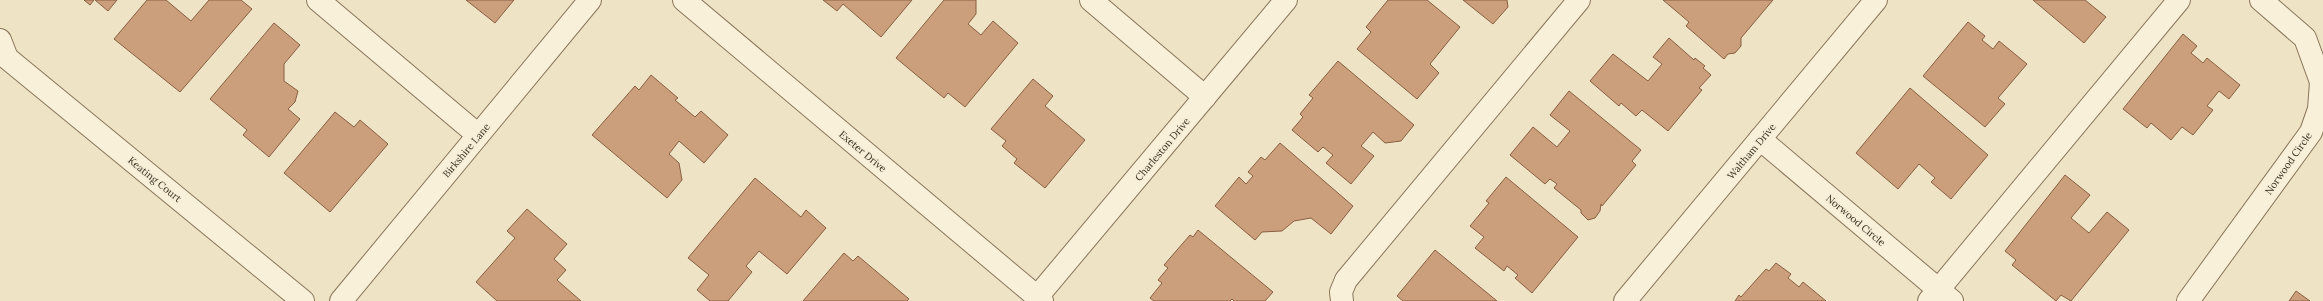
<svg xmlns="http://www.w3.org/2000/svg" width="2323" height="301" viewBox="0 0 2323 301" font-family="Lora,serif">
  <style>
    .building { fill: #cc9f7c; stroke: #885f41 }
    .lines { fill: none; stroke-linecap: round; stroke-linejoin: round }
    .minor-casing { stroke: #89755b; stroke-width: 24 }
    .minor { stroke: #f9f0d9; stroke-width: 22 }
    .labels { text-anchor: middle; stroke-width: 3; stroke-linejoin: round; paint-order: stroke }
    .street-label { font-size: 10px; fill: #392c1f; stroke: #f5edd5 }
  </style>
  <rect width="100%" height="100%" fill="#eee3c5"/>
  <g class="building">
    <path d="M84,0H94L90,5Z"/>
    <path d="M95,0H117L108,11Z"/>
    <path d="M147,0H166L191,21L209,0H241L252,9L180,92L114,39Z"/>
    <path d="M466,0H514L495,23Z"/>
    <path d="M823,0H912L881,37L843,4L837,11Z"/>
    <path d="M944,0H976V14L968,24L981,35L993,21L1018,43L965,107L948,93L944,98L896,58Z"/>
    <path d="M1388,0H1427L1460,27L1430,64L1439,73L1417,99L1357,49L1371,32L1366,27Z"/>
    <path d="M1463,0H1507L1508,7L1493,24Z"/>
    <path d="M1663,0H1773L1741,38V46L1735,53L1728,54L1724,59L1686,26L1689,22Z"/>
    <path d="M2033,0H2085L2106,17L2084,43Z"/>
    <path d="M1968,22L1985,36L1982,40L1993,49L1999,41L2027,64L1998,98L2005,104L1985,127L1923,76Z"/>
    <path d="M274,23L300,45L284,64V81L298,91L295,102L288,109L300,119L269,157L243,135L247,130L210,99Z"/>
    <path d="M2183,34L2197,46L2191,53L2203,63L2207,58L2240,85L2229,99L2219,91L2207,106L2213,110L2193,135L2182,127L2171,140L2151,123L2147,128L2123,109Z"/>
    <path d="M1669,38L1694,60L1695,58L1705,66L1703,68L1711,75L1699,88L1702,90L1668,131L1642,110L1636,116L1621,103L1619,106L1590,81L1613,54L1648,81L1662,64L1653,57Z"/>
    <path d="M1338,61L1414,125L1401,141L1385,143L1373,132L1361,146L1374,156L1351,184L1326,163L1333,155L1323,147L1318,152L1292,130L1303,117L1300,114L1313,98L1309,95Z"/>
    <path d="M651,75L678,98L675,100L695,117L701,111L728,135L704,163L679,141L669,154L679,163L682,180L667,198L592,135L635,86L639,90Z"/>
    <path d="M1033,79L1053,96L1045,106L1085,140L1045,188L1014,163L1017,159L1002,146L1006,141L991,129Z"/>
    <path d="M1910,88L1988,155L1951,199L1931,182L1935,178L1919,164L1898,189L1856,153Z"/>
    <path d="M1569,91L1641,150L1632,161L1636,165L1602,206L1601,204L1600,211L1595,218L1588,220L1581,213V210L1554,188L1557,184L1550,179L1545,184L1510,155L1533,127L1557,147L1570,131L1550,115Z"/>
    <path d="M335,112L354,127L360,120L388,144L330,212L284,173Z"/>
    <path d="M1280,143L1353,206L1331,234L1311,218L1294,221L1282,231L1262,232L1255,240L1215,206L1239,177L1246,184L1253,176L1248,172L1261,157L1265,160Z"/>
    <path d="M2065,175L2090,195L2071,218L2089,233L2107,212L2129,230L2071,301L2061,295L2056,301L2012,265L2016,260L2005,251Z"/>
    <path d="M1506,177L1578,237L1532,293L1515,278L1518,275L1507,266L1504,271L1475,248L1484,237L1470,226L1489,203L1486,201Z"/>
    <path d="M755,178L801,217L806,210L826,228L787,274L759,251L746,266L752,272L728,301H710L697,290L709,275L688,258Z"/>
    <path d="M527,209L567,244L554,259L566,270L557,280L581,301H497L476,282L515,238L507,231Z"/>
    <path d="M1198,230L1273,292L1265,301H1234L1232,299L1230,301H1154L1150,298L1162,283L1158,280L1168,268L1164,265L1190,235L1193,237Z"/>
    <path d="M1435,250L1497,301H1403L1397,296Z"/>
    <path d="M844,253L853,261L858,256L909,299L907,301H803Z"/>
    <path d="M1776,263L1791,274L1788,278L1799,287L1803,282L1826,301H1735L1739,295L1741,297L1766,269L1769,271Z"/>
    <path d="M2296,291L2310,301H2289Z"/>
  </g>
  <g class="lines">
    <g class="minor-casing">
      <g id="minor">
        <path d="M318,0L478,135"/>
        <path d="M684,0L1042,301"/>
        <path d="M1091,0L1205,97"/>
        <path d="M0,40L7,58L303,301"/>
        <path d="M1760,139L1952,301"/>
        <path d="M1037,297L1286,0"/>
        <path d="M341,301L590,0"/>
        <path d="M1342,301L1341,292L1346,280L1579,0"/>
        <path d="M1625,301L1876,0"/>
        <path d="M1929,301L2179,0"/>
        <path d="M2188,301L2311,132L2319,109L2321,82L2305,38L2261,0"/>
      </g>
    </g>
    <use href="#minor" class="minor"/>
  </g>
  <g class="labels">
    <g class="street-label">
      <text transform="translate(1162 149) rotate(-50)" y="4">Charleston Drive</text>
      <text transform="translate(466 150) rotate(-50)" y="4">Birkshire Lane</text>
      <text transform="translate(863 151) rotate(40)" y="4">Exeter Drive</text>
      <text transform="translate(1751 151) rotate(-50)" y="4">Waltham Drive</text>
      <text transform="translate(2288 163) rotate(-55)" y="4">Norwood Circle</text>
      <text transform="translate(155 179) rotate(39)" y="4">Keating Court</text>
      <text transform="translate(1856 220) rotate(40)" y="4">Norwood Circle</text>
    </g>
  </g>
</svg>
